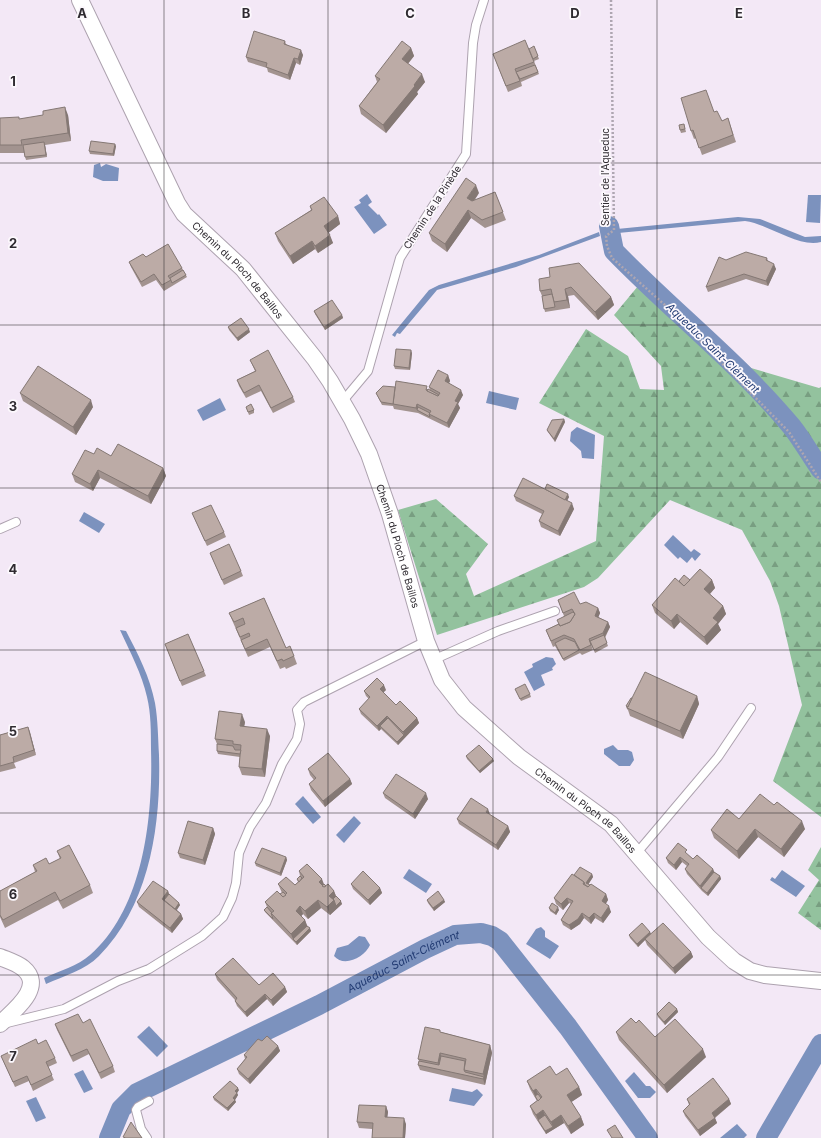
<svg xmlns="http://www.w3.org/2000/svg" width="821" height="1138" viewBox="0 0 821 1138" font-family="Inter,sans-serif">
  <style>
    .forest { fill: url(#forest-firs) }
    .water { fill: #7c92be }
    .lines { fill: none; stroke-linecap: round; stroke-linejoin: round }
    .canal { stroke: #7c92be; stroke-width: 20 }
    .lane-casing { stroke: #ada2af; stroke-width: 10 }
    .street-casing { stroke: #ada2af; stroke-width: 18 }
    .path { stroke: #aea6b1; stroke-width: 2.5; stroke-dasharray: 2 2; stroke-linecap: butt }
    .lane { stroke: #fff; stroke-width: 8 }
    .street { stroke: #fff; stroke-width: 16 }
    .wall { fill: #a2938f }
    .shaded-wall { fill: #847874 }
    .building { fill: #bcaba6; stroke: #847874 }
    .grid { fill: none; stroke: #2f2b31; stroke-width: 1; stroke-opacity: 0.55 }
    .labels { text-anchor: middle; stroke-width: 3.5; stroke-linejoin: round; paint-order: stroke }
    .street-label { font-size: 10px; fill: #2f2b31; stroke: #fcf8fd }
    .water-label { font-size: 11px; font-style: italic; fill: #213a72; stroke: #fcf8fd }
    .grid-label { font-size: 13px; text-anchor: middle; font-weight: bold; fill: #2f2b31; stroke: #fcf8fd; stroke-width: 3.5; stroke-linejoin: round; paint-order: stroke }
  </style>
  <defs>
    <pattern id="forest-firs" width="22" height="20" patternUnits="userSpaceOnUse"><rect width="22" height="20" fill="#93c29e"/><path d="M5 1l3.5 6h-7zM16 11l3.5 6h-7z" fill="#789e81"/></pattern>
  </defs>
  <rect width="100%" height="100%" fill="#f3e8f6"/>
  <g class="forest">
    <path d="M648,274L751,368L819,388L821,387V817L773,781L802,705L779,606L770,581L742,530L670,500L598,578L584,587L437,635L398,510L436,499L488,544L466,574L474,596L596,541L604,436L539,403L586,329L628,356L640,389L664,390L661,366L614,315Z"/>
    <path d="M821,847V930L798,913L819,880L808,870Z"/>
  </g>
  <g class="water">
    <path d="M100,163L101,167L106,164L119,168L118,181H103L93,177L94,165Z"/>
    <path d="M367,194L372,202L368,205L378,215L379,214L387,225L374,234L354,207L361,203L359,200Z"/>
    <path d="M808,195H821L820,223L806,222Z"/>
    <path d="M738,217L760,219L805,237L821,236V242C798,248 769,224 745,221L618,233L617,229Z"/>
    <path d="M599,232L600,236L516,267L437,290L400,334L397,333L395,337L392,335L429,290L439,285L539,255Z"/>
    <path d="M489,391L519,398L516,410L486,403Z"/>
    <path d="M220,398L226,410L203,421L197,410Z"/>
    <path d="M577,427L595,435L594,459L582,458L581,451L570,441L571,432Z"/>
    <path d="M84,512L105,524L99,533L79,521Z"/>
    <path d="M673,535L691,552L694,549L701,554L695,561L692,557L687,563L680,557L678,559L664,545Z"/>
    <path d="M120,630L126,631C138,654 150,677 155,703C158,720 158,738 159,755C161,825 150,904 99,956C85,970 64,976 46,984L44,978C59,971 78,966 90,955C144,908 153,816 151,749C151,732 151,713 147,697C142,674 130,652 120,630Z"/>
    <path d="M546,657L553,658L556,664L552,668L553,670L541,675L545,685L534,691L524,672L533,667L532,664Z"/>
    <path d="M613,745L618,750H628L632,752L634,760L630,766H619L604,754V749Z"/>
    <path d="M303,796L321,817L313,824L295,804Z"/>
    <path d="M354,816L361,823L344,843L336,835Z"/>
    <path d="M409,869L432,884L426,893L403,878Z"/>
    <path d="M782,870L805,886L796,897L770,880L772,877L775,879Z"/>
    <path d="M541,927L545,931V937L559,946L550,959L526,944L536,929Z"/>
    <path d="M359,936L365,937L370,945C365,957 344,968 334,956L337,948L348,945Z"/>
    <path d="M149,1026L168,1046L157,1057L137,1037Z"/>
    <path d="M83,1070L93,1089L84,1093L74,1074Z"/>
    <path d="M634,1072L646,1086H650L656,1092L650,1098H638L625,1081Z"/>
    <path d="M452,1088L472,1092L477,1089L483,1095L474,1106L449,1101Z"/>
    <path d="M36,1097L46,1118L36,1122L26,1101Z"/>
    <path d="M737,1124L747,1135L744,1138H720Z"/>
  </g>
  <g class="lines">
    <g class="canal">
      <path d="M609,226L614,251C672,311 739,363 792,427C803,441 811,456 821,470"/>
      <path id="s1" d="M109,1138L121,1109L137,1093L319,1005L425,949L455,935L481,933L492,936L500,941L568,1027L648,1138"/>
      <path d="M766,1138L821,1044"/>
    </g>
    <g class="lane-casing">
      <g id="lane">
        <path d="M342,402L368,371L400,258L466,154L473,43L476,25L484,0"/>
        <path d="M0,529L16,522"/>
        <path d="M433,660L498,631L555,611"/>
        <path d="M636,854L718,757L751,708"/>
        <path d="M3,1024L64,1009L118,981L149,969L202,936L223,917L232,898L236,883L239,853L250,827L266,803L282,764L297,739L300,724L297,710L304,702L426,641"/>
        <path d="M147,1138L141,1129L136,1110L138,1107L149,1101"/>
      </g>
    </g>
    <g class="street-casing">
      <g id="street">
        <path id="s2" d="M80,0L177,203L184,214L243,269L315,359L330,381L352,419L369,454L390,514L426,641L442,680L464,708L519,757L611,824L708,937L734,961L750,971L765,975L821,981"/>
        <path d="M0,957C7,960 17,963 23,968C46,987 13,1011 0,1024"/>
      </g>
    </g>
    <path class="path" d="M611,0L614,230L606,236L607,246L612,258L666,306L789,432L821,482"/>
    <use href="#lane" class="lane"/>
    <use href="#street" class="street"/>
  </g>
  <g class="wall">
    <path d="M285,41L286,44L303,55L300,65L296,63L290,80L268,72L267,68L248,62L246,57Z"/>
    <path d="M534,46L539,59L534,61L539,74L521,82L522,86L508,92L493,54L530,53Z"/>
    <path d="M411,48L414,56L408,64L425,82L417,92L418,94L386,133L361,114L359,106L377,82L375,76Z"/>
    <path d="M714,112L722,121L728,118L736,142L702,155L696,138L694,139L691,131Z"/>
    <path d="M68,115L71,141L45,145L47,157L26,160L24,153H0V118L19,119Z"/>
    <path d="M684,124L686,132L681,133L680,130Z"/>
    <path d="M116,146L114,156L90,154L89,151Z"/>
    <path d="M495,192L506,220L485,228L471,218L447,252L432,241L429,233L479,193L474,201Z"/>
    <path d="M310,206L338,216L340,224L328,233L333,243L318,253L315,249L293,264L278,241L275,233L311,210Z"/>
    <path d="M146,257L182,268L187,277L164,291L156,280L142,287L131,267L129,262Z"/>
    <path d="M767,258L768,261L776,269L768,286L746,279L708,292L706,287L726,260Z"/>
    <path d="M550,277L611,297L614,305L598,320L574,295L568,296L570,308L545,312L542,296L540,291Z"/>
    <path d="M314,311L342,315L343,318L325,330L315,314Z"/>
    <path d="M228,327L250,332L238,341L229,330Z"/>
    <path d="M412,353L410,370L395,369L394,366Z"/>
    <path d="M250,360L293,397L295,402L273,413L261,391L246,398L239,386L237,380L255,371Z"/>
    <path d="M448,375L450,381L449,383L463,395L458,404L460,408L449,428L418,413L394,409L393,406L382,405L376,393L395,387L428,389L430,390L429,387Z"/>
    <path d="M20,393L93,407L76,435L23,401Z"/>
    <path d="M246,407L254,410V413L249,415Z"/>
    <path d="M564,419L565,422L555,442L548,432L547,430Z"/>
    <path d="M94,454L111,456L163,468L166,476L151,504L100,478L93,491L75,482L72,474Z"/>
    <path d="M545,489L569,497L567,501L574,509L560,536L541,527L539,521L542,514L516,501L514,496Z"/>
    <path d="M192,513L224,532L226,537L207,546Z"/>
    <path d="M210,553L241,571L243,576L224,585Z"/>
    <path d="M690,580H712L715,588L710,594L723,606L726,614L718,624L721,630L707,645L680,622L674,629L655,613L652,605L679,581Z"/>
    <path d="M264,598L286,648L294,656L297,664L286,669L285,667L280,669L270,647L248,657L229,613Z"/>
    <path d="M558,600L598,608L600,613L598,617L608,622L610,627L605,638L608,646L595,653L591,644L593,650L582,655L580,653L564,661L555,646L553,647L546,630L558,624L564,616Z"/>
    <path d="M165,644L204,671L206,676L182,686Z"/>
    <path d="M515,689L530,694L531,697L521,701Z"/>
    <path d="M386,690L383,692L396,705L417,718L419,723L398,745L381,729L379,731L361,714L359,709L369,699L366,696L364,691Z"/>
    <path d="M697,696L699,704L683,739L630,716L628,710L627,709L626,706L632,698Z"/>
    <path d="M245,722L244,726L270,736L265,777L242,775L239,767L240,757L218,754L217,751V744L215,739Z"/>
    <path d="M28,727L36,755L14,763L16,768L0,772V735Z"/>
    <path d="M466,756L494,761L480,773L467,759Z"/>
    <path d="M308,769L350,779L352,784L325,807L311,790L309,784L314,780L310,775Z"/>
    <path d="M383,793L428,799L415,819L385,798Z"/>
    <path d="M457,819L508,826L510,832L498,850L459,824Z"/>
    <path d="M739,819L805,829L784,857L758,837L739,859L714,838L711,830Z"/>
    <path d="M213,828L215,834L205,865L180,858L178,853Z"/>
    <path d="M57,851L90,885L93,893L63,909L58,900L5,928L0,917V891L35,872L33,865L49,864L60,859Z"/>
    <path d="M688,855L693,859L713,869L714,872L720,876L721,879L708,896L702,891L687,874L685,869L687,866L682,862L676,870L668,863L666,858Z"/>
    <path d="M286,857L287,860L281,876L256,866L255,863Z"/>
    <path d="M299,871L324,884L334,891L336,896L342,904L330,915L321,908L308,919L303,914L301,916L305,920L307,926L311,931L297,945L265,912L264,910L267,907L265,902L280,894L282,893L278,884L295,885L298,882L297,879L300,876Z"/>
    <path d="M592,874L593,877L588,885L606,894L608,900L605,904L611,912L603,923L595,918L591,924L584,918L580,924L571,930L563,925L561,920L571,904L569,903L563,910L556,904L554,898L574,875Z"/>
    <path d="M351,884L380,888L382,893L370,905L353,889Z"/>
    <path d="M168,891L169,894L180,905L177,910L181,914L183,919L172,933L139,907L137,902Z"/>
    <path d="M427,900H444L445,902L434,911L428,903Z"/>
    <path d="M549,908L559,910L556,915L550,911Z"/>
    <path d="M650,932L651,934L691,952L693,957L675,974L647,945L645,940L638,947L630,938L629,935Z"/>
    <path d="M215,974L259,985L285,987L287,992L273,1006L267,999L247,1017L237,1006L235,1001V1000L217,980Z"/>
    <path d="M677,1009L678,1012L665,1025L658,1017L657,1014Z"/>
    <path d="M83,1023L113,1066L115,1072L101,1079L89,1054L73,1062L57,1030L55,1024Z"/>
    <path d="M441,1032L490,1045L492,1053L485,1085L420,1070L418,1065L419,1061L418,1059Z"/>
    <path d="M616,1032L655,1037L706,1057L667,1093L619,1040Z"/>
    <path d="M262,1041L278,1046L280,1051L250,1084L239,1074L237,1069L245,1059L244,1055Z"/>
    <path d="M38,1044L55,1058L57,1063L48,1067L54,1080L33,1091L29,1081L15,1087L1,1056Z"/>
    <path d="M556,1075L579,1087L582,1095L571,1102L581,1117L584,1125L571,1134L564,1123L546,1134L533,1114L530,1106L537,1101L530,1089L527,1081Z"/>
    <path d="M239,1090L237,1093L238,1095L235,1100L236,1102L228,1111L214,1100L213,1097Z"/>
    <path d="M687,1099H729L731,1104L715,1118L717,1123L700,1136L685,1116L683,1111L689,1105Z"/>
    <path d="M386,1106L388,1112L387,1117L406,1124L405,1138H372V1129L359,1128L357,1122Z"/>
  </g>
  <g class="shaded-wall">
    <path d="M411,48L414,56L405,67L402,59Z"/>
    <path d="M301,50L303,55L300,65L298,59Z"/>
    <path d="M294,58L296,63L290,80L288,75Z"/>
    <path d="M422,74L425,82L417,92L418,94L386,133L383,125Z"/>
    <path d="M65,107L68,115L71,141L68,133Z"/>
    <path d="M44,142L45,145L47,157L46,155Z"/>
    <path d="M115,144L116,146L114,156L113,154Z"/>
    <path d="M476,185L479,193L470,206L467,198Z"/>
    <path d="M468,210L471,218L447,252L445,244Z"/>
    <path d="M338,216L340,224L327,234L324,226Z"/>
    <path d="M330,235L333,243L318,253L315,246Z"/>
    <path d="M312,241L315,249L293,264L290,256Z"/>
    <path d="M774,264L776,269L768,286L766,281Z"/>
    <path d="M565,289L568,296L570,308L567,300Z"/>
    <path d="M611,297L614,305L598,320L595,312Z"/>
    <path d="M342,315L343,318L325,330L324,327Z"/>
    <path d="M249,329L250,332L238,341L237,338Z"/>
    <path d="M411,350L412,353L410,370L409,368Z"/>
    <path d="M448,375L450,381L447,387L445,381Z"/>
    <path d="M461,390L463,395L458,404L460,408L449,428L447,423L455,401Z"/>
    <path d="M91,400L93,407L76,435L73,427Z"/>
    <path d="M417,404L419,410H417L416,408Z"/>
    <path d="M564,419L565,422L555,442L554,439Z"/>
    <path d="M163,468L166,476L151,504L148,496Z"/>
    <path d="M98,470L100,478L93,491L90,484Z"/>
    <path d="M568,494L569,497L565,504L564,501Z"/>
    <path d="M572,503L574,509L560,536L558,531Z"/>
    <path d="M712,580L715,588L707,597L704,589Z"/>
    <path d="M723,606L726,614L718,624L721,630L707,645L704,637L713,618Z"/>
    <path d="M598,608L600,613L597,621L595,616Z"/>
    <path d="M677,614L680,622L674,629L671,621Z"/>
    <path d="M608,622L610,627L604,638L603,633Z"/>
    <path d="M384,685L386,690L382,694L380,689Z"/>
    <path d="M697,696L699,704L683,739L680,731Z"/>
    <path d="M242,714L245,722L243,734L240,726Z"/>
    <path d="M387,716L388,721L380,726L381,729L379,731L377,726Z"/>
    <path d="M417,718L419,723L398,745L397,742L404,735L403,732Z"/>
    <path d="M28,727L30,732L36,755L34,750Z"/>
    <path d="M267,729L270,736L265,777L262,769Z"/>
    <path d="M493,759L494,761L480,773L479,771Z"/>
    <path d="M350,779L352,784L325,807L323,801Z"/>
    <path d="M426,793L428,799L415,819L413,814Z"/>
    <path d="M488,809L490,814L486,812Z"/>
    <path d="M802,821L805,829L784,857L781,849Z"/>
    <path d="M508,826L510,832L498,850L496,845Z"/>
    <path d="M213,828L215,834L205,865L203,860Z"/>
    <path d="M755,829L758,837L739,859L737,851Z"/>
    <path d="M286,857L287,860L281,876L280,873Z"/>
    <path d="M680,857L682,862L676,870L674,865Z"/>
    <path d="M713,869L715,874L701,888L700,886Z"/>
    <path d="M592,874L593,877L587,886L586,883Z"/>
    <path d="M720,876L721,879L708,896L707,893Z"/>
    <path d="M322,879L325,887H321L319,882Z"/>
    <path d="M380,888L382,893L370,905L368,900Z"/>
    <path d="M168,891L170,897L163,901L162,899Z"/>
    <path d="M334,891L337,899L341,901L342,904L330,915L327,907L329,896Z"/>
    <path d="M606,894L608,900L604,907L602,901Z"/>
    <path d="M567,898L569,903L563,910L561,904Z"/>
    <path d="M318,900L321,908L308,919L305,911Z"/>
    <path d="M444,900L445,902L434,911L433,908Z"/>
    <path d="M179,903L180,905L175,912L174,910Z"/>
    <path d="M300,906L303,914L299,919L296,911Z"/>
    <path d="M609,906L611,912L603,923L601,918Z"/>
    <path d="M558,907L559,910L556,915L555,913Z"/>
    <path d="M582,913L584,918L580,924L571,930L569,925Z"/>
    <path d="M594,913L595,918L591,924L589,918Z"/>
    <path d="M181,914L183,919L172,933L170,928Z"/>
    <path d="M305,920L308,928L293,939L291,934Z"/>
    <path d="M310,928L311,931L297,945L296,942Z"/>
    <path d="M650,932L651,934L638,947L637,944Z"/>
    <path d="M691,952L693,957L675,974L673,968Z"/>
    <path d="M285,987L287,992L273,1006L271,1000Z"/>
    <path d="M265,994L267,999L247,1017L245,1012Z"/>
    <path d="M677,1009L678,1012L665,1025L664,1022Z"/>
    <path d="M490,1045L492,1053L485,1085L483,1079L484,1077L483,1074Z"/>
    <path d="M278,1046L280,1051L250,1084L248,1079Z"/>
    <path d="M703,1049L706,1057L667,1093L664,1085Z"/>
    <path d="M440,1053L443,1061L441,1071L438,1063Z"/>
    <path d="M579,1087L582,1095L570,1103L567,1095Z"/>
    <path d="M238,1088L239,1090L237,1093L238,1095L235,1100L236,1102L228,1111L227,1108L233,1098L235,1091Z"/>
    <path d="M536,1089L539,1097L535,1096L533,1091Z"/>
    <path d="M729,1099L731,1104L714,1118L712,1113Z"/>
    <path d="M386,1106L388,1112L387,1120L385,1117Z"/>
    <path d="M543,1110L546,1118L538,1120L536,1115Z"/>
    <path d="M561,1115L564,1123L546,1134L545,1131L553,1127L551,1122Z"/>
    <path d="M581,1117L584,1125L571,1134L568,1126Z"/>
    <path d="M404,1118L406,1124L405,1138H403Z"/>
    <path d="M715,1118L717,1123L700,1136L698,1130Z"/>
  </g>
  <g class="building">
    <path d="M254,31L285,41L284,44L301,50L298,59L294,58L288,75L266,67L267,63L246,57Z"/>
    <path d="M525,40L534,62L515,69L520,81L506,86L493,54Z"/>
    <path d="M402,41L411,48L402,59L422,74L414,85L415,86L383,125L359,106L380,79L375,76Z"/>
    <path d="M534,46L538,56L533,59L529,49Z"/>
    <path d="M535,65L538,72L520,79L516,72Z"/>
    <path d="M706,90L714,112L717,111L722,121L728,118L733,135L699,148L693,130L691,131L681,98Z"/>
    <path d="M65,107L68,133L21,140L22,145H0V118L19,117V119L43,115V111Z"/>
    <path d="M684,124L685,129L680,130L679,125Z"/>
    <path d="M91,141L115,144L113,154L89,151Z"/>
    <path d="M44,142L46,155L25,157L23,145Z"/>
    <path d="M466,178L476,185L467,198L472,201L495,192L503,212L482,220L468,210L445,244L429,233Z"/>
    <path d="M324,197L338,216L324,226L330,235L315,246L312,241L290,256L275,233L312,210L310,206Z"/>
    <path d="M168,244L182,268L168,276L171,280L162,285L154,274L141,282L129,262L143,254L146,257Z"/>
    <path d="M746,252L767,258L766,260L774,264L766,281L744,274L706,287L719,257L726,260Z"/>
    <path d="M579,263L611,297L595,312L571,287L565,289L567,300L554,302L551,289L540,291L539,279L550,277L549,268Z"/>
    <path d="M183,270L186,275L172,283L170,278Z"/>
    <path d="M552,294L554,302L555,307L544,309L542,296Z"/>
    <path d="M332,300L342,315L324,327L314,311Z"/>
    <path d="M241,318L249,329L237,338L228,327Z"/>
    <path d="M396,349L411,350L409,368L394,366Z"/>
    <path d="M268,350L293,397L271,408L259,385L244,393L237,380L256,371L250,360Z"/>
    <path d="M38,366L91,400L73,427L20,393Z"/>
    <path d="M438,370L448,375L445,381L461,390L455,401L458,402L447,423L429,414L431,411L417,404L416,408L393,404L396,381L427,386L426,390L438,396L440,393L429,387Z"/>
    <path d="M383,386L395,387L393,404L381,402L376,393Z"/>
    <path d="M428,389L439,395L438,396L427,391Z"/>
    <path d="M251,404L254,410L248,412L246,407Z"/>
    <path d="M418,407L430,413L429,414L430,417L417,410Z"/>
    <path d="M564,419L554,439L547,430L552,420Z"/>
    <path d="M118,444L163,468L148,496L98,470L90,484L72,474L85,450L94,454L97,448L111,456Z"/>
    <path d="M523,478L572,503L558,531L539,521L544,511L514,496Z"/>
    <path d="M547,484L568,494L565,500L545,489Z"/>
    <path d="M211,505L224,532L205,541L192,513Z"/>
    <path d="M229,544L241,571L222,580L210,553Z"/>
    <path d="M700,569L712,580L704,589L723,606L713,618L718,622L704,637L677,614L671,621L652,605L675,578L684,586Z"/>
    <path d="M684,575L690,580L684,586L679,581Z"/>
    <path d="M574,592L580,604L586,602L598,608L595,616L608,622L603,633L589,639L591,645L580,650L574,639L564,635L551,641L546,630L559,624L560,626L570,622L575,614L572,609L563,613L558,600Z"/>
    <path d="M264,598L286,648L290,646L294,656L283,661L282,659L277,661L267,639L245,649L241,640L250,636L249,633L240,637L236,628L245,624L243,618L234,622L229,613Z"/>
    <path d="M573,612L575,614L570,622L560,626L557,620Z"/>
    <path d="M188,634L204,671L180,681L165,644Z"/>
    <path d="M604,635L607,643L594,650L590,641Z"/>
    <path d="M565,638L575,642L579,650L563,659L555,643Z"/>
    <path d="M645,672L697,696L680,731L627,708Z"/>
    <path d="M377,678L384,685L380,689L396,705L400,701L417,718L403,732L387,716L377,726L359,709L370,697L364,691Z"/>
    <path d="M525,684L530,694L520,699L515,689Z"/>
    <path d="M631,698H632L628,707L626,706Z"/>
    <path d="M219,711L242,714L240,726L267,729L262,769L239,767L241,745L233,744V741L215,739Z"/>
    <path d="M388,718L404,735L397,742L380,726Z"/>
    <path d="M28,727L34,750L13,757L14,762L0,766V735Z"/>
    <path d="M217,744L233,746L235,750H241L240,754L217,751Z"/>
    <path d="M479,745L493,759L479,771L466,756Z"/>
    <path d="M328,753L350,779L323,801L309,784L316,778L308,769Z"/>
    <path d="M396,774L426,793L413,814L383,793Z"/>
    <path d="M760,794L774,805L777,802L802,821L781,849L755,829L737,851L711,830L727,809L739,819Z"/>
    <path d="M471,798L488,809L486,812L508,826L496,845L457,819Z"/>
    <path d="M188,821L213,828L203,860L178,853Z"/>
    <path d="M678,843L687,850L685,852L693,859L697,855L713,869L700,886L685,869L689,864L680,857L674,865L666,858Z"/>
    <path d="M69,845L90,885L60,901L55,892L3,920L0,915V891L37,871L33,865L46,858L49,864L61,858L57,851Z"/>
    <path d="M262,848L286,857L280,873L255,863Z"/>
    <path d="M307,864L322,879L319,882L324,887L328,884L334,891L329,896L334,900L327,907L318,900L305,911L300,906L296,911L305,920L291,934L271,913L274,911L265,902L277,891L283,897L287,893L278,884L286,877L295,885L304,877L299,871Z"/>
    <path d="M580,867L592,874L586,883L590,885L588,887L585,885L584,882L574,875Z"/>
    <path d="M363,871L380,888L368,900L351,884Z"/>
    <path d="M714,872L720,876L707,893L701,888Z"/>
    <path d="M572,874L584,882L583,884L588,887L591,884L606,894L602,901L609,906L601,918L594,913L589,918L582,913L578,919L569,925L561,920L573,901L567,898L561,904L554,898Z"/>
    <path d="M300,876L302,878L299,882L297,879Z"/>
    <path d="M153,881L168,891L162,899L181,914L170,928L137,902Z"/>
    <path d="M324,884L326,886L324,887L322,886Z"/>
    <path d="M438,891L444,900L433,908L427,900Z"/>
    <path d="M283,892L286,895L283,897L280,894Z"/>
    <path d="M169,894L179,903L175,909L164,900Z"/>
    <path d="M336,896L341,901L336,906L334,900L333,899Z"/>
    <path d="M552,903L558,907L555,913L549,908Z"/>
    <path d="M267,907L272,913H271L273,919L264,910Z"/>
    <path d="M642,923L650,932L637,944L629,935Z"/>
    <path d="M663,923L691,952L673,968L645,939Z"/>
    <path d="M307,926L310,928L296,942L293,939Z"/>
    <path d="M233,958L259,985L273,973L285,987L271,1000L265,994L245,1012L235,1001L237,998L215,974Z"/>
    <path d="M669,1002L677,1009L664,1022L657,1014Z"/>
    <path d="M78,1014L83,1023L90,1019L113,1066L99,1073L87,1049L71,1056L55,1024Z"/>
    <path d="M631,1018L636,1023L639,1020L655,1037L675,1019L703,1049L664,1085L616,1032Z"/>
    <path d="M425,1027L440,1030V1032L490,1045L483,1074L464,1070L466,1059L440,1053L438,1063L418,1059Z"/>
    <path d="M267,1036L278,1046L248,1079L237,1069L247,1057L244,1055L258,1039L262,1041Z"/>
    <path d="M36,1039L38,1044L46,1040L55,1058L46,1062L52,1075L31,1085L27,1076L13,1082L1,1056Z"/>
    <path d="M441,1056L465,1061L464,1070L465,1072L484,1077L483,1079L418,1065L419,1061L439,1065Z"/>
    <path d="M550,1066L556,1075L567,1068L579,1087L567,1095L581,1117L568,1126L561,1115L551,1122L543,1110L536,1115L530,1106L542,1097L536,1089L533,1091L527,1081Z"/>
    <path d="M713,1078L729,1099L712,1113L715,1118L698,1130L683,1111L690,1104L687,1099Z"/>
    <path d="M230,1081L238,1088L235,1091L237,1093L233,1098L235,1100L227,1108L213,1097Z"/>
    <path d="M538,1094L541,1098L538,1101L535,1096Z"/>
    <path d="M359,1105L386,1106L385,1117L404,1118L403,1138H372L373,1123L357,1122Z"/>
    <path d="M545,1115L553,1127L545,1131L538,1120Z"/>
    <path d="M131,1122L142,1138H126L123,1137Z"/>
    <path d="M615,1125L623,1138H612L607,1130Z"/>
  </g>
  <path class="grid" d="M164,0V1138M328,0V1138M493,0V1138M657,0V1138M0,163H821M0,325H821M0,488H821M0,650H821M0,813H821M0,975H821"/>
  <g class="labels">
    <g class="street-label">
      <text transform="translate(605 177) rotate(-90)" y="4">Sentier de l'Aqueduc</text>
      <text transform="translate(432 207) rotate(-57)" y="4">Chemin de la Pinède</text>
      <text dy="4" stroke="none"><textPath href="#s2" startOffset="316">Chemin du Pioch de Baillos</textPath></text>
      <text dy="4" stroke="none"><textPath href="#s2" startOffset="640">Chemin du Pioch de Baillos</textPath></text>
      <text dy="4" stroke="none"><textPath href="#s2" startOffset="976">Chemin du Pioch de Baillos</textPath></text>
    </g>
    <g class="water-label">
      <text transform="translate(713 348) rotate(44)" y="4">Aqueduc Saint-Clément</text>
      <text dy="4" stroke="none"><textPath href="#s1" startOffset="351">Aqueduc Saint-Clément</textPath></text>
    </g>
  </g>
  <g class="grid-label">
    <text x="82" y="18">A</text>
    <text x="246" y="18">B</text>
    <text x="410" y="18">C</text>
    <text x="575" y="18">D</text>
    <text x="739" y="18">E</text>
    <text x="13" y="86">1</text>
    <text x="13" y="248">2</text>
    <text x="13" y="411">3</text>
    <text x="13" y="574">4</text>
    <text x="13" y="736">5</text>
    <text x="13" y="899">6</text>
    <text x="13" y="1061">7</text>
  </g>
</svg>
